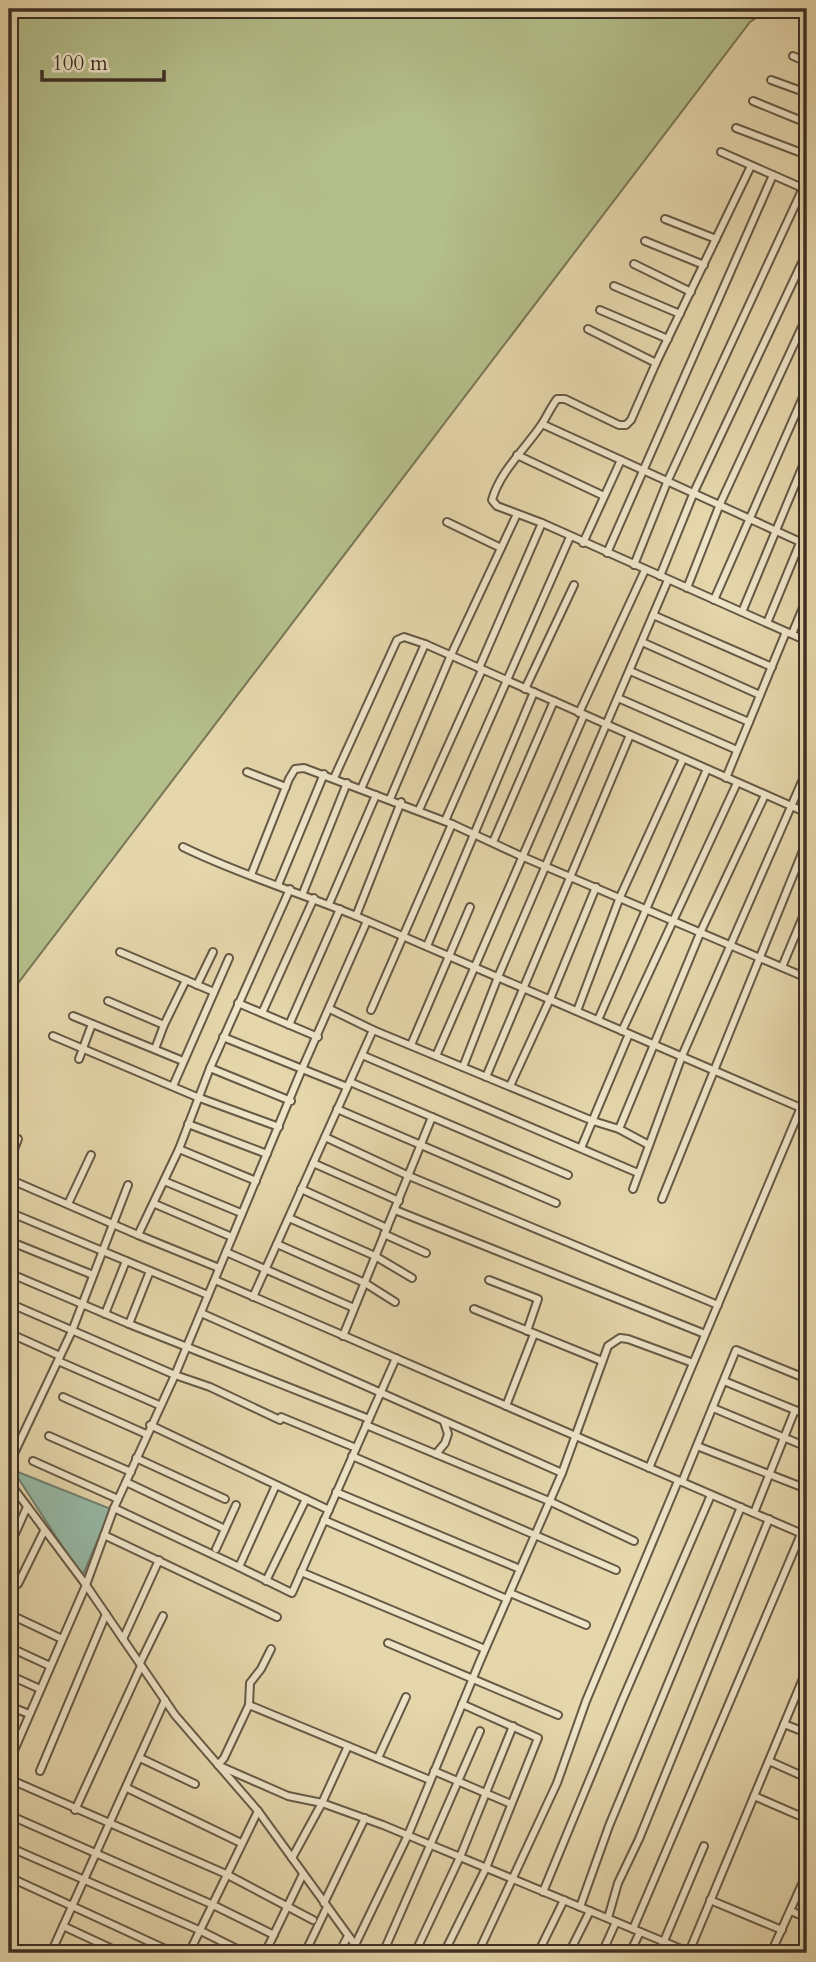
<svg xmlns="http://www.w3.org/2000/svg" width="816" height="1962" viewBox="0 0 816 1962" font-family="Cardo,serif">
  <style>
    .green { fill: #b3be8a; stroke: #787656; stroke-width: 2 }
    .water { fill: #96b9a7; stroke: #728272; stroke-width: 2 }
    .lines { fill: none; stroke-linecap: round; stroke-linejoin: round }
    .minor-casing { stroke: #665945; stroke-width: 10 }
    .minor { stroke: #eee4c8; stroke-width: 6 }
  </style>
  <rect width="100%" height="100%" fill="#e5d6ab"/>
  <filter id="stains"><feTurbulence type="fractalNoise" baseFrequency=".00286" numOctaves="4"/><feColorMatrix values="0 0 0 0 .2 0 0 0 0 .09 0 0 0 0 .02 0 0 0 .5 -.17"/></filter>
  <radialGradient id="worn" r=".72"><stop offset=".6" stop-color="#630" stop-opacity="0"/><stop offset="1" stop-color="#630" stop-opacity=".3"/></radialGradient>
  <path class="green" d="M9,9H769L750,22L9,995Z"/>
  <path class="water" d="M13,1470L111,1509L82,1577Z"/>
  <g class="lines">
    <g class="minor-casing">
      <g id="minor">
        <path d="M793,56L807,62"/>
        <path d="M771,80L807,93"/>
        <path d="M753,101L807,123"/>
        <path d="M736,128L807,155"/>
        <path d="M721,152L807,190"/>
        <path d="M751,166L656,363L631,420L626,425H619L565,399H557C551,407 547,416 542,424C526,448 500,471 492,500L497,506L542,523L807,641"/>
        <path d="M665,219L716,239"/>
        <path d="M645,241L704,265"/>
        <path d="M634,264L691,292"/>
        <path d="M614,286L680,314"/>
        <path d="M600,310L668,339"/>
        <path d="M588,329L656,363"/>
        <path d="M542,424L807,545"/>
        <path d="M517,455L604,496"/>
        <path d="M447,522L501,548"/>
        <path d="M583,543L621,460"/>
        <path d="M607,553L773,175"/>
        <path d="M634,565L668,480L803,188"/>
        <path d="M660,576L694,492L807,252"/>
        <path d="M687,588L720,504L807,316"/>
        <path d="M714,600L807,388"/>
        <path d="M742,612L807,456"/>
        <path d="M653,615L772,667"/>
        <path d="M767,623L807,526"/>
        <path d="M792,634L807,598"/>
        <path d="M642,642L760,695"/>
        <path d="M479,668L542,523"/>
        <path d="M630,671L749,722"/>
        <path d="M525,689L574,585"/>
        <path d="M618,698L737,750"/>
        <path d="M579,713L645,570"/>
        <path d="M247,772L286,787"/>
        <path d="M334,778L397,640L404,637L425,644L807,813"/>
        <path d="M726,778L786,632"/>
        <path d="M361,789L425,644"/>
        <path d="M390,799L451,655L517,514"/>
        <path d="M419,810L482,670"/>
        <path d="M445,821L570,537"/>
        <path d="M493,842L554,701"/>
        <path d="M183,847C238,874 298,892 356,916L801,1108"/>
        <path d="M251,875L289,779L295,769L304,768L452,824L521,856L807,978"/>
        <path d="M278,885L324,774"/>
        <path d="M303,893L347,783"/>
        <path d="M329,904L376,795"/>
        <path d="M356,916L401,802"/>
        <path d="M427,946L534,692"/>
        <path d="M120,952L214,992"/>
        <path d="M782,967L807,907"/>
        <path d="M197,985L213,952"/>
        <path d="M108,1001L164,1025"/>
        <path d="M238,1003L318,1037"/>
        <path d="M330,1009L373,1030L593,1121L619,1129L649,1145"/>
        <path d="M371,1010L452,824"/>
        <path d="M577,1011L620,897L683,759"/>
        <path d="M262,1013L314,898"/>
        <path d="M73,1016L183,1061"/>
        <path d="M598,1020L707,769"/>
        <path d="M289,1025L340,909"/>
        <path d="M622,1031L737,783"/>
        <path d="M53,1036L197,1097L279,1127"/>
        <path d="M223,1037L347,1087"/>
        <path d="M411,1045L470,907"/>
        <path d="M155,1049L164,1025L186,980"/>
        <path d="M362,1055L638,1173"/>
        <path d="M436,1056L584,715"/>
        <path d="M79,1059L92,1024"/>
        <path d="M463,1067L498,977L668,580"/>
        <path d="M210,1068L291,1101"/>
        <path d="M486,1077L630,735"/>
        <path d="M350,1082L568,1175"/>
        <path d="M173,1086L229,958"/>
        <path d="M510,1086L550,999L596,887"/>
        <path d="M337,1109L556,1203"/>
        <path d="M188,1124L267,1154"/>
        <path d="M619,1129L701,931L765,795"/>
        <path d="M325,1137L409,1176L718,1305"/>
        <path d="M581,1148L629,1034"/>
        <path d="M179,1149L256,1181"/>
        <path d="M9,1162L18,1139"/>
        <path d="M313,1163L399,1201"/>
        <path d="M9,1179L138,1235L219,1268"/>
        <path d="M164,1181L241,1213"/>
        <path d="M301,1189L387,1228"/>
        <path d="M633,1189L682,1056L807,770"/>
        <path d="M662,1199L807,841"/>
        <path d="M68,1204L91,1155"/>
        <path d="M155,1204L232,1237"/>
        <path d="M395,1210L705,1334"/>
        <path d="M9,1212L208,1295"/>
        <path d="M289,1218L375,1256L412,1278"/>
        <path d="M384,1234L426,1253"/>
        <path d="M138,1235L179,1149L210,1068L290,889"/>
        <path d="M9,1241L93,1275"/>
        <path d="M277,1244L365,1283L395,1302"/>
        <path d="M226,1252L354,1308"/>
        <path d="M9,1273L129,1324L369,1419"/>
        <path d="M215,1280L807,1536"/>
        <path d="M489,1280L538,1299L527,1331"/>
        <path d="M253,1297L373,1030"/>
        <path d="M9,1303L175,1375L210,1387L280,1420"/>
        <path d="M474,1309L602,1361"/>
        <path d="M201,1313L562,1473"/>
        <path d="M105,1314L126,1261"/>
        <path d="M129,1324L150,1271"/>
        <path d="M9,1333L60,1356"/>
        <path d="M343,1336L432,1117"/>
        <path d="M58,1361L159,1405"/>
        <path d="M724,1381L807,1415"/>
        <path d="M63,1397L146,1434"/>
        <path d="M506,1406L534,1334"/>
        <path d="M713,1408L807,1447"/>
        <path d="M281,1417L356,1448"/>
        <path d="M150,1425L329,1510"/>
        <path d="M366,1425L549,1501L634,1541"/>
        <path d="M49,1436L131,1472"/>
        <path d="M697,1446L807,1489"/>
        <path d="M436,1454L445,1443L448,1434L444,1422"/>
        <path d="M352,1456L616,1570"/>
        <path d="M136,1458L225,1499"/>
        <path d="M33,1461L118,1499"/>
        <path d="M9,1464L72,1331L128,1185"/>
        <path d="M649,1468L807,1093"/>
        <path d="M9,1482L86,1585L175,1715L258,1811L361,1953"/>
        <path d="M126,1482L225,1529"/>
        <path d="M682,1482L736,1350L807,1379"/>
        <path d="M336,1492L520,1569"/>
        <path d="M114,1508L239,1567L276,1485"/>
        <path d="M754,1513L795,1410"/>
        <path d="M324,1520L507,1599"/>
        <path d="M104,1535L277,1617"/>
        <path d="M10,1545L27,1507"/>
        <path d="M216,1549L236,1505"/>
        <path d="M239,1567L292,1593L396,1358"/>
        <path d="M301,1572L485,1649"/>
        <path d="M266,1581L306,1499"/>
        <path d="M18,1584L44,1531"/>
        <path d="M510,1593L586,1625"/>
        <path d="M9,1614L62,1639"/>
        <path d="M123,1639L159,1560"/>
        <path d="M388,1643L558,1715"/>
        <path d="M9,1647L50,1666"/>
        <path d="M140,1663L163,1616"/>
        <path d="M9,1675L40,1689"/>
        <path d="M249,1705L430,1780"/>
        <path d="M9,1706L29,1714"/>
        <path d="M784,1724L807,1733"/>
        <path d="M9,1732L20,1736"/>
        <path d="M140,1758L195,1784"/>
        <path d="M378,1758L406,1697"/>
        <path d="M769,1761L807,1778"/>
        <path d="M9,1762L86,1585L114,1508L175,1375L302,1069L367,921"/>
        <path d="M218,1765L224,1758L249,1705L250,1683L261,1669L271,1649"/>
        <path d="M222,1767L288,1796L322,1803L383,1825L691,1953"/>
        <path d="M40,1771L106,1614"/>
        <path d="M434,1771L511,1804"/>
        <path d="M9,1779L226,1874L313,1920"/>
        <path d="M127,1788L241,1843"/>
        <path d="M754,1796L807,1819"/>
        <path d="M75,1810L141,1666"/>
        <path d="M9,1815L211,1904L274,1935"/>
        <path d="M9,1847L199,1930L245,1953"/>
        <path d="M292,1858L322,1803L348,1746"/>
        <path d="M9,1877L174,1953"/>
        <path d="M543,1892L622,1701L711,1495"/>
        <path d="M710,1900L782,1930"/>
        <path d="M324,1903L365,1818"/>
        <path d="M580,1907L609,1826L741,1507"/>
        <path d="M791,1911L807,1918"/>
        <path d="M608,1918L618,1883L639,1839L769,1519"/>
        <path d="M63,1926L121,1953"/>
        <path d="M633,1929L807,1520"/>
        <path d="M355,1945L408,1835L480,1661L562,1473L608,1346L620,1338L628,1339L693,1363"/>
        <path d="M689,1952L807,1669"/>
        <path d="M51,1953L165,1700"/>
        <path d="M189,1953L258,1811"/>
        <path d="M265,1953L303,1874"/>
        <path d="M305,1953L327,1907"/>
        <path d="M339,1953L348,1936"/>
        <path d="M383,1953L480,1731"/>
        <path d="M415,1953L460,1857L513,1726"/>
        <path d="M444,1953L486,1868L538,1738L462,1704"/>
        <path d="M478,1953L557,1783L586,1701L678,1481"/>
        <path d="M538,1953L564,1900"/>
        <path d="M569,1953L590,1911"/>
        <path d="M602,1953L616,1922"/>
        <path d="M630,1953L640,1932"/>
        <path d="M659,1953L704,1846"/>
        <path d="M771,1953L807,1873"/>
      </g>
    </g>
    <use href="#minor" class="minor"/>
  </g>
  <rect width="816" height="1962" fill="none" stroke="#e5d6ab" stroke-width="35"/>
  <rect x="10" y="10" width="795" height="1941" fill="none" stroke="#3c2f23" stroke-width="3.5"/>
  <rect x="18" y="18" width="781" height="1927" fill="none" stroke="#3c2f23" stroke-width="2"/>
  <path d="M42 70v10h122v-10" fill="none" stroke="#3c2f23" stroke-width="3.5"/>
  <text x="52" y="70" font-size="21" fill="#3c2f23" stroke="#eee4c8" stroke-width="5" paint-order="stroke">100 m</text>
  <rect width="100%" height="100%" filter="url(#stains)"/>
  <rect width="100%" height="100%" fill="url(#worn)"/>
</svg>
